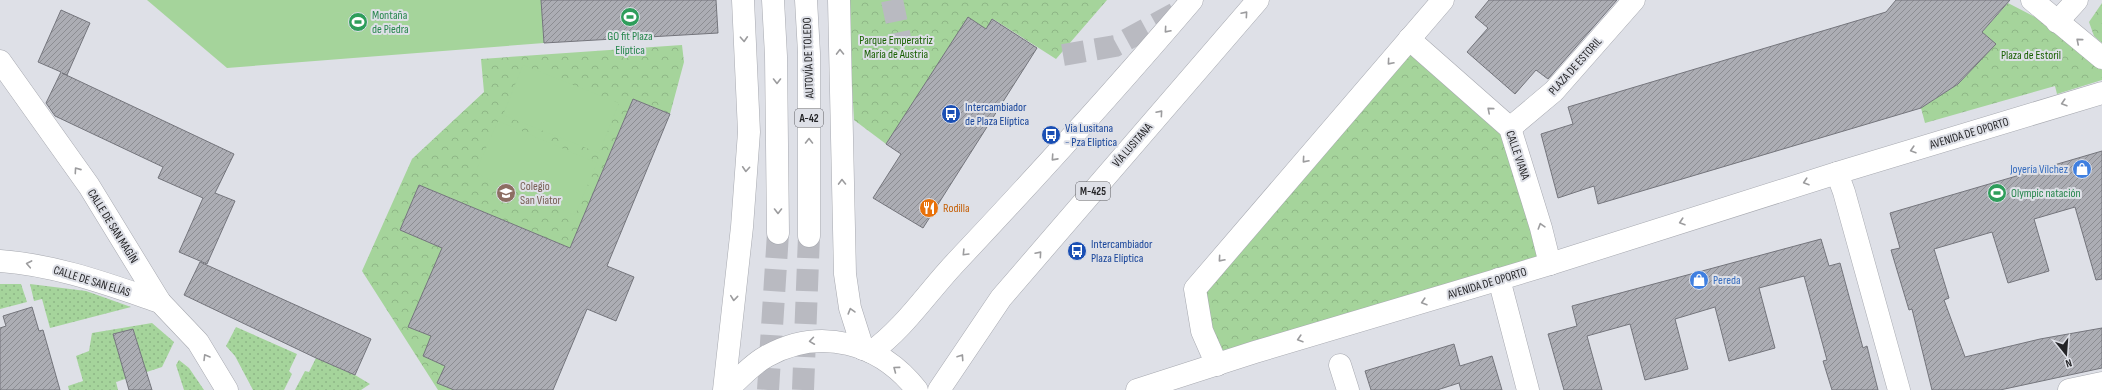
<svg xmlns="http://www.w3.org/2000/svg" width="2102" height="390" viewBox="0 0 2102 390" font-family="'Sofia Sans Condensed',sans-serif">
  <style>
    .grass { fill: url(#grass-dots); fill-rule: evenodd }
    .park { fill: url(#park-crowns) }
    .pitch { fill: #a5d49b }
    .building { fill: url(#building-hatch); stroke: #74757c }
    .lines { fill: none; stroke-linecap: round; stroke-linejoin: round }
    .street-tunnel { stroke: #b9bac1; stroke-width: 22; stroke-dasharray: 22 11; stroke-linecap: butt }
    .highway-tunnel { stroke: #b9bac1; stroke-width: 22; stroke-dasharray: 22 11; stroke-linecap: butt }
    .street-casing { stroke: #a7a9b0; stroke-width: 23 }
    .secondary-casing { stroke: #a7a9b0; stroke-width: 23 }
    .primary-casing { stroke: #a7a9b0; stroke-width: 23 }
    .highway-casing { stroke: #a7a9b0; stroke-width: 23 }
    .street { stroke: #fff; stroke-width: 22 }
    .secondary { stroke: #fff; stroke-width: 22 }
    .primary { stroke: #fff; stroke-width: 22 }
    .highway { stroke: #fff; stroke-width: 22 }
    .oneway { stroke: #9c9c9e }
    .labels { text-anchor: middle; stroke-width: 4; stroke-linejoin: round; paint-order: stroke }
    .shield { fill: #dee0e7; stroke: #5c5c61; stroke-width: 1 }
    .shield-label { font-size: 11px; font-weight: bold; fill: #242427 }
    .leisure-label { font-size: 12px; fill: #27864d; stroke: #dee0e7; text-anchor: start }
    .park-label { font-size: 12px; fill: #185f00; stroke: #dee0e7 }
    .street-label { font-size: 12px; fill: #242427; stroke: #dee0e7 }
    .transit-label { font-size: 12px; fill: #164399; stroke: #dee0e7; text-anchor: start }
    .shop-label { font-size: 12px; fill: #366cbe; stroke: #dee0e7; text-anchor: end }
    .education-label { font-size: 12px; fill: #785e54; stroke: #dee0e7; text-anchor: start }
    .food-label { font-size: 12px; fill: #c56008; stroke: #dee0e7; text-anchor: start }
  </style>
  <defs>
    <pattern id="grass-dots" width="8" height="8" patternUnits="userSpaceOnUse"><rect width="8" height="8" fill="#a5d49b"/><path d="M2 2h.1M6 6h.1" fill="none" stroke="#8eb686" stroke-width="1.8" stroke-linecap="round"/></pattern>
    <pattern id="park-crowns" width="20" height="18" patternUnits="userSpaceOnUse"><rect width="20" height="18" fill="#a5d49b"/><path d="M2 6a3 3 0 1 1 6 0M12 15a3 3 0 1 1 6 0" fill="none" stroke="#8eb686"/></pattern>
    <pattern id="building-hatch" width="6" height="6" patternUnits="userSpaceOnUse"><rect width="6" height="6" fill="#acadb4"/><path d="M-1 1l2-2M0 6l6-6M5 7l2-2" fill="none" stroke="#8c8d92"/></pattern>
  </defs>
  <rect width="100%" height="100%" fill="#dee0e7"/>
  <g class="grass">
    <path d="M0,284H21L27,302L0,309Z"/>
    <path d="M30,284L86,291L131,307L50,328L42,299L34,301Z"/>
    <path d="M152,323L174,342L162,367L116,382L118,390H69L68,386L83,381L76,356L89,351L92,333ZM133,329L141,355L121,361L113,334Z"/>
    <path d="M236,327L297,354L289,371L292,374L284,390H253L235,356L226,346Z"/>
    <path d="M316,358L355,375L370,384L361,390H295L305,371L309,372Z"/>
    <path d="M179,360L189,368L204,390H184L176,365Z"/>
  </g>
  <g class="park">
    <path d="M847,0H1107L1056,59L993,19L986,29L968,18L886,144L854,120Z"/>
    <path d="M2008,3L2056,28L2102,70V80L2057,94L2055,86L1925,123L1921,108L1958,84L1996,44L1982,32Z"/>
    <path d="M2102,3V43L2094,36L2089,22Z"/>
    <path d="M1409,39L1510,128L1550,264L1217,365L1195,289Z"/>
    <path d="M682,45L684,62L670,114L633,99L570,248L419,185L400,230L553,294L513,390H438L362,271L412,159L484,92L481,59Z"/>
  </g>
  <g class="pitch">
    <path d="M147,0H541L544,43L227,68Z"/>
    <path d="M523,65L619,103L599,153L503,115Z"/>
    <path d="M498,121L597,163L575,215L475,173Z"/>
  </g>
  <g class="building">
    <path d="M541,0H716L718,33L544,43Z"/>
    <path d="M1489,0H1617L1548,79L1536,70L1515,94L1467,52L1488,28L1475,17Z"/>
    <path d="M1896,0H2010L1982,32L1996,44L1958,84L1921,108L1598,204L1594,186L1558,198L1541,134L1573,124L1568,107L1886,12Z"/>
    <path d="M61,10L90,23L67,75L62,73L234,154L215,193L235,201L207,264L179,252L203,198L158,178L163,167L55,116L46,103L61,72L38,62Z"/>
    <path d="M968,17L986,29L992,19L1037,48L923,228L873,198L901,154L886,144Z"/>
    <path d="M633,99L670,114L607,266L634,277L616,321L587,309L553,390H454L437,383L445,366L423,356L431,336L408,327L442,248L400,230L419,185L570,248Z"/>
    <path d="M2102,151V279L2096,280L2075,207L2034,219L2049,271L2008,283L1992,232L1934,249L1949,298L1944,300L1965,357L2040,339L2102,328V368L2000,390H1932L1912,309L1909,310L1891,250L1900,248L1890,213Z"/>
    <path d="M1821,239L1829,266L1840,263L1863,348L1867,346L1878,390H1832L1823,361L1827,360L1804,276L1759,288L1775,348L1729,361L1715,307L1675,319L1688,369L1645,380L1630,324L1587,336L1602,390H1564L1548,334L1577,326L1572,306Z"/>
    <path d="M200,262L371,339L355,375L316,358L184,295Z"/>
    <path d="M32,307L39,331L43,330L60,390H0V328L6,326L3,316Z"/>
    <path d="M133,329L152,390H129L113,334Z"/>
    <path d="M1454,344L1460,366L1492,356L1502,390H1461L1459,383L1437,390H1371L1365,371Z"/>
  </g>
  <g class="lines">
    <g class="street-tunnel">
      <path d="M892,0L900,38"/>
      <path d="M1063,55L1115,46L1183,9"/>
    </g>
    <g class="highway-tunnel">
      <path d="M768,390L778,233"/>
      <path d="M803,390L809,236"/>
    </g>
    <g class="street-casing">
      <g id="street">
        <path d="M2032,0L2102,58"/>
        <path d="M1409,39L1510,128L1541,228L1550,264"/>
        <path d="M0,61L89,186L160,302L198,342L227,390"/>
        <path d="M1510,128L1554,91L1634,0"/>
        <path d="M1837,173L1844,192L1899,390"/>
        <path d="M0,261C56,265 107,284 160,302"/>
        <path d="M1499,279L1528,390"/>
        <path d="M1217,365L1202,331L1195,289L1443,0"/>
        <path d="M1340,365L1348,390"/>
        <path d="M2069,390L2102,383"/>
      </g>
    </g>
    <g class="secondary-casing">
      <g id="secondary">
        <path d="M2057,22L2077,0"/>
        <path d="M1137,390L1255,352L1550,264L1837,173L2102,93"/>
      </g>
    </g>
    <g class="primary-casing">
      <g id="primary">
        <path d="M871,352C905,328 929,290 958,260C1038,175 1116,89 1192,0"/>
        <path d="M727,390C739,379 752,364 767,356C821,326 880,343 917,390"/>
        <path d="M939,390L1001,298L1258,0"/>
      </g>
    </g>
    <g class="highway-casing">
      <g id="highway">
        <path d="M773,0L776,56L778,233"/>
        <path d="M806,0L809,53V236"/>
        <path d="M839,0L845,274L850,308L863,349"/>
        <path d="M724,390L742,227L749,132L743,0"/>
      </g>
    </g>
    <use href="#street" class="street"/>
    <use href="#secondary" class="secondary"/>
    <use href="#primary" class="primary"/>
    <use href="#highway" class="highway"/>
  </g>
  <defs><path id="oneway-chevron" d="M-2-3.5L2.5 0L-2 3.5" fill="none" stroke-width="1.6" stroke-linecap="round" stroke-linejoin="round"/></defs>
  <g class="oneway">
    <use href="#oneway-chevron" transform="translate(1245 14) rotate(-49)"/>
    <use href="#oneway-chevron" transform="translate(1167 30) rotate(131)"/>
    <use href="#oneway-chevron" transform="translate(744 39) rotate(87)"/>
    <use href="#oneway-chevron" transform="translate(2079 41) rotate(-140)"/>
    <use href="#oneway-chevron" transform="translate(840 52) rotate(-91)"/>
    <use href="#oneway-chevron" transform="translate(1390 62) rotate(131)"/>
    <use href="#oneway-chevron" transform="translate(777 81) rotate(90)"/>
    <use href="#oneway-chevron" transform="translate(2064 103) rotate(163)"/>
    <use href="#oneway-chevron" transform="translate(1490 110) rotate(-139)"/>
    <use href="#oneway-chevron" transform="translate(1160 113) rotate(-49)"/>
    <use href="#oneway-chevron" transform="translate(809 141) rotate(-90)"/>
    <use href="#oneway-chevron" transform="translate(1913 150) rotate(163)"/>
    <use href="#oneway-chevron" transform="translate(1054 158) rotate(132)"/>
    <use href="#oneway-chevron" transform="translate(1305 160) rotate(131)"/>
    <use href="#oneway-chevron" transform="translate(746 169) rotate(94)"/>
    <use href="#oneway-chevron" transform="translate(77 170) rotate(-125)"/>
    <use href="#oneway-chevron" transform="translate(842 182) rotate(-91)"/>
    <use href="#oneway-chevron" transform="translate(1806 182) rotate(162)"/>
    <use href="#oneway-chevron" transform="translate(778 211) rotate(90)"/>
    <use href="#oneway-chevron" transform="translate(1682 222) rotate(162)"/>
    <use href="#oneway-chevron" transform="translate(1541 226) rotate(-107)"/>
    <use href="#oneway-chevron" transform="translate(965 253) rotate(134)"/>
    <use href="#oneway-chevron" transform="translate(1039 254) rotate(-49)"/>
    <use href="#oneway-chevron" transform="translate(1221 259) rotate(131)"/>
    <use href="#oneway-chevron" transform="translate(29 264) rotate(-169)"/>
    <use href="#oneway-chevron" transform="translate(734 298) rotate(96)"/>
    <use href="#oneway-chevron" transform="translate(1424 302) rotate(163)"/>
    <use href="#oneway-chevron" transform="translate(851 311) rotate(-106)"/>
    <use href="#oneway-chevron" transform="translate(1300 339) rotate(163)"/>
    <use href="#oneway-chevron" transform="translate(812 341) rotate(172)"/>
    <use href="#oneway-chevron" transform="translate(206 357) rotate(-121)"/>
    <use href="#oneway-chevron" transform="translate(961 357) rotate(-56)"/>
    <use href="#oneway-chevron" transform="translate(896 369) rotate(-143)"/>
  </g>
  <defs>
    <g id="stadium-disc" transform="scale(1)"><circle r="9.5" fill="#2e9e5b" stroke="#dee0e7"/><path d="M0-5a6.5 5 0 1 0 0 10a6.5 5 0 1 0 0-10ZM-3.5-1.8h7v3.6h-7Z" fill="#fff"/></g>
    <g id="bus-disc" transform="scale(1)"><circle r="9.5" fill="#1a4fb4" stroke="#dee0e7"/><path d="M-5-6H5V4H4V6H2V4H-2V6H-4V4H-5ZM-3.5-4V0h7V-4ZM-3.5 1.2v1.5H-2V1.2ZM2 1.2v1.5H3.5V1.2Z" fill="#fff"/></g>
    <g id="shop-disc" transform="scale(1)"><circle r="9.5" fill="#3f7fe0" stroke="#dee0e7"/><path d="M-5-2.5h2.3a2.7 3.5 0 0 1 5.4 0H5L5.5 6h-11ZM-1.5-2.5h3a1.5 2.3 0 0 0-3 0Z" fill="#fff"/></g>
    <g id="school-disc" transform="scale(1)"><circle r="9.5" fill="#8d6e63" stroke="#dee0e7"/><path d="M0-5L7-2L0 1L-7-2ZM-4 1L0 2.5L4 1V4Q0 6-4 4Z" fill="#fff"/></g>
    <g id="restaurant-disc" transform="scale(1)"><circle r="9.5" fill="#e8710a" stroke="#dee0e7"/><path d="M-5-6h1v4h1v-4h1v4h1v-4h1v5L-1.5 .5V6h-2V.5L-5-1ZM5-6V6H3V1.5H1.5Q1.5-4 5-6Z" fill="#fff"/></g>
  </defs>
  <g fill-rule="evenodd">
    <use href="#stadium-disc" x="630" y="17"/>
    <use href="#stadium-disc" x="358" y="22"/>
    <use href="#bus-disc" x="951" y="114"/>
    <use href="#bus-disc" x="1051" y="135"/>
    <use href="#shop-disc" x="2082" y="169"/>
    <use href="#school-disc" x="506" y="193"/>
    <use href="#stadium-disc" x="1997" y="193"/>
    <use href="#restaurant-disc" x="929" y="208"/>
    <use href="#bus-disc" x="1077" y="251"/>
    <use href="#shop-disc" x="1699" y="280"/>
  </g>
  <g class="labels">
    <g class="shield">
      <rect x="795" y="109" width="28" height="18" rx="3"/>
      <rect x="1076" y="182" width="34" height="18" rx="3"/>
    </g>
    <g class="shield-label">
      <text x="809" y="122">A-42</text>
      <text x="1093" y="195">M-425</text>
    </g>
    <g class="leisure-label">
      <text x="372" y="19">Montaña<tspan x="372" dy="14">de Piedra</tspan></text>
      <text x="630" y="40" text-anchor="middle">GO fit Plaza<tspan x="630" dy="14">Elíptica</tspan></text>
      <text x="2011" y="197">Olympic natación</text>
    </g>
    <g class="park-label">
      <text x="896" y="44">Parque Emperatriz<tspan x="896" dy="14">María de Austria</tspan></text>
      <text x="2031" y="59">Plaza de Estoril</text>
    </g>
    <g class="street-label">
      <text transform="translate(808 58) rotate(-92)" y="4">AUTOVÍA DE TOLEDO</text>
      <text transform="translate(1575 66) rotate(-48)" y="4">PLAZA DE ESTORIL</text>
      <text transform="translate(1969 133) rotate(-17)" y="4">AVENIDA DE OPORTO</text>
      <text transform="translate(1132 145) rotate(-49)" y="4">VÍA LUSITANA</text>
      <text transform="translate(1518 155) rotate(71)" y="4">CALLE VIANA</text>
      <text transform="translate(113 226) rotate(58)" y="4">CALLE DE SAN MAGÍN</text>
      <text transform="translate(92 281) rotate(17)" y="4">CALLE DE SAN ELÍAS</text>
      <text transform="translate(1487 283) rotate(-17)" y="4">AVENIDA DE OPORTO</text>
    </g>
    <g class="transit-label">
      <text x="965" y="111">Intercambiador<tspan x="965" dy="14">de Plaza Elíptica</tspan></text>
      <text x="1065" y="132">Via Lusitana<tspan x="1065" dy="14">- Pza Eliptica</tspan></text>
      <text x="1091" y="248">Intercambiador<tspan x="1091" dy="14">Plaza Elíptica</tspan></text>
    </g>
    <g class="shop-label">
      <text x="2068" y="173">Joyería Vílchez</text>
      <text x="1713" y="284" text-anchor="start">Pereda</text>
    </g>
    <g class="education-label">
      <text x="520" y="190">Colegio<tspan x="520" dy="14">San Viator</tspan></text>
    </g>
    <g class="food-label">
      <text x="943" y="212">Rodilla</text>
    </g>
  </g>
  <g transform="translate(2066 354) rotate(163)" stroke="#dee0e7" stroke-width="3" paint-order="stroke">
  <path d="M0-3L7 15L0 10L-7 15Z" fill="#242427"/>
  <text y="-6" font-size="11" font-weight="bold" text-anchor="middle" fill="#242427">N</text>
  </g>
</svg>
